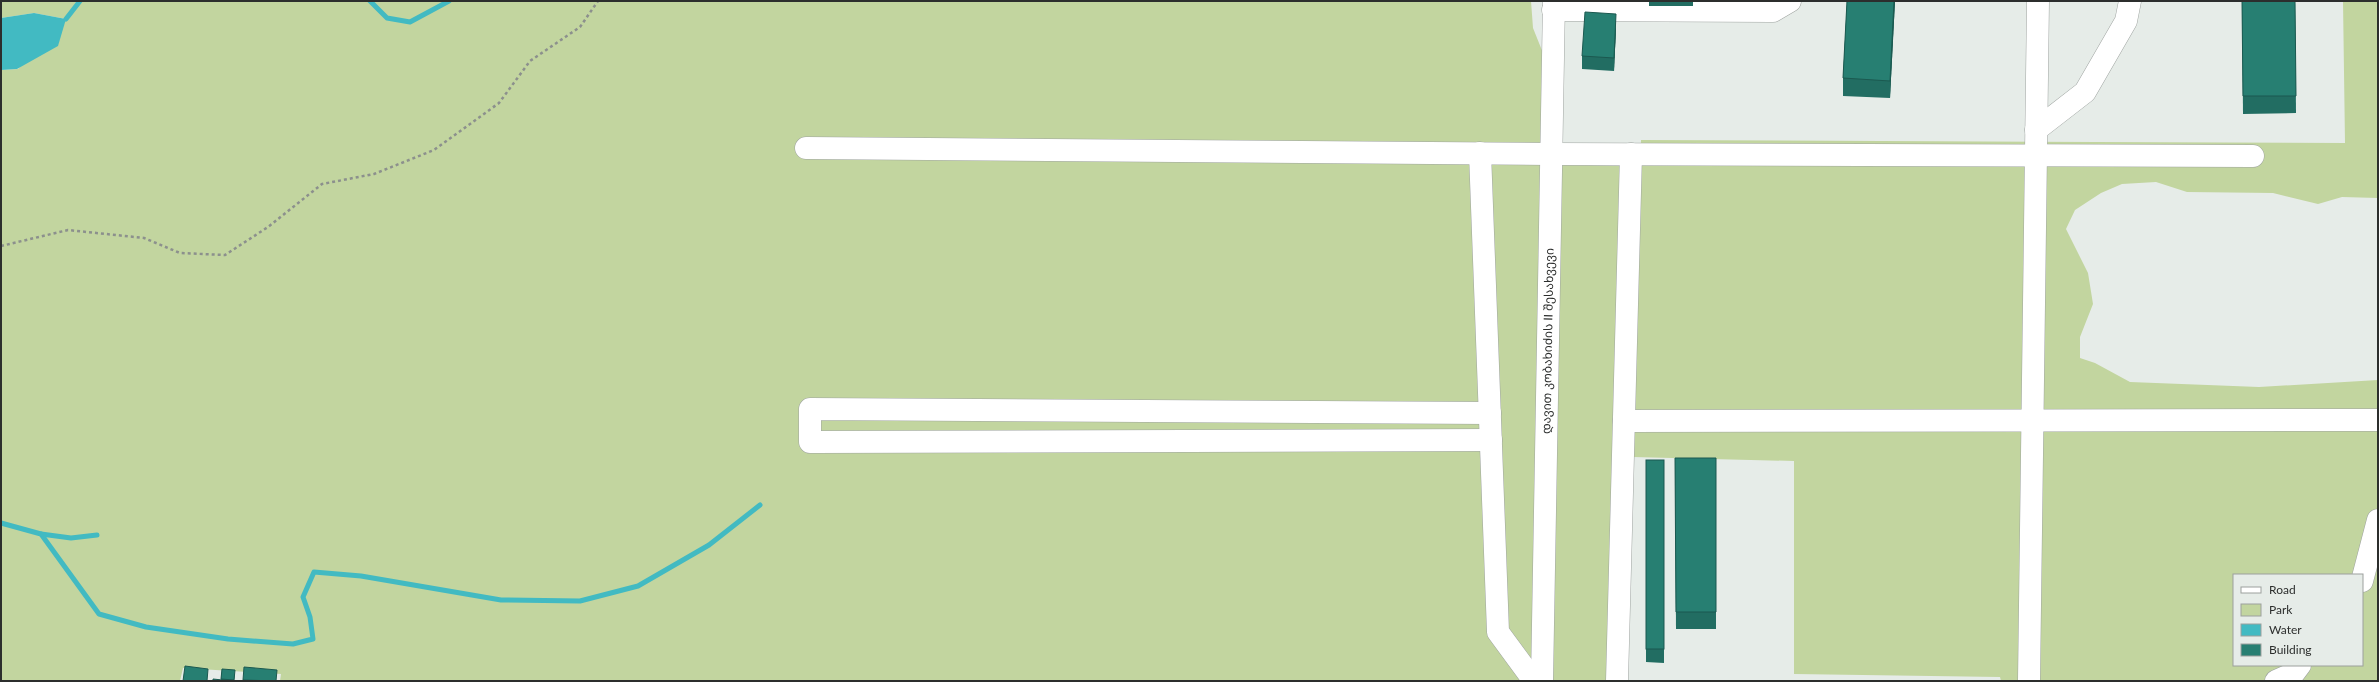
<svg xmlns="http://www.w3.org/2000/svg" width="2379" height="682" viewBox="0 0 2379 682" font-family="Lato,'Noto Sans Georgian',sans-serif">
  <style>
    .green { fill: #c2d59f; fill-rule: evenodd }
    .water { fill: #42bac2 }
    .lines { fill: none; stroke-linecap: round; stroke-linejoin: round }
    .stream { stroke: #42bac2; stroke-width: 5 }
    .minor-casing { stroke: #9fa4a1; stroke-width: 23 }
    .path { stroke: #8c908d; stroke-width: 2.5; stroke-dasharray: 3 3; stroke-linecap: butt }
    .minor { stroke: #fff; stroke-width: 22 }
    .wall { fill: #226d62 }
    .shaded-wall { fill: #1b5950 }
    .building { fill: #277f72; stroke: #1b5950 }
    .labels { text-anchor: middle; stroke-width: 4; stroke-linejoin: round; paint-order: stroke }
    .street-label { font-size: 12px; fill: #2c2e2d; stroke: #e6ece8 }
  </style>
  <rect width="100%" height="100%" fill="#e6ece8"/>
  <g class="green">
    <path d="M1,1H1531L1533,28L1545,58L1536,681H280L281,674L183,668L180,681H1V70L18,69L66,19L34,13L1,18Z"/>
    <path d="M2343,1H2378V198L2342,197L2318,204L2273,193L2187,192L2156,182L2122,184L2101,193L2075,210L2066,229L2088,273L2093,304L2080,337V358L2095,363L2130,382L2259,387L2378,380V681H2001L2000,677L1794,674V461L1633,457L1641,140L2345,143ZM2234,575H2362V665H2234Z"/>
    <path d="M1558,164L1622,166L1610,681H1550Z"/>
  </g>
  <path class="water" d="M34,13L66,19L58,46L17,69L1,70V18Z"/>
  <g class="lines">
    <g class="stream">
      <path d="M370,1L387,18L410,22L449,1"/>
      <path d="M66,19L80,1"/>
      <path d="M1,523L41,534L99,614L146,627L228,639L293,644L313,639L310,617L303,597L314,572L361,576L501,600L580,601L638,586L709,545L760,505"/>
      <path d="M41,534L71,538L97,535"/>
    </g>
    <g class="minor-casing">
      <g id="minor">
        <path d="M1553,10L1773,11L1790,1"/>
        <path d="M2036,130L2085,92L2126,21L2130,1"/>
        <path d="M806,148L1551,154L2253,156"/>
        <path d="M1480,153L1498,632L1534,681"/>
        <path d="M1490,413L810,409V442L1491,440"/>
        <path d="M1624,421L2378,420"/>
        <path d="M2362,581L2378,520"/>
        <path id="s1" d="M1542,681L1554,1"/>
        <path d="M1617,681L1631,154"/>
        <path d="M2029,681L2038,1"/>
        <path d="M2276,681L2294,673L2300,665"/>
      </g>
    </g>
    <path class="path" d="M1,246L68,230L144,238L180,253L225,255L268,227L322,184L374,174L434,150L499,103L530,61L580,27L598,1"/>
    <use href="#minor" class="minor"/>
  </g>
  <g class="wall">
    <rect x="1649" y="1" width="44" height="5"/>
    <path d="M1847,1H1895L1890,98L1843,96V78Z"/>
    <path d="M2242,1H2295L2296,113L2243,114Z"/>
    <path d="M1616,28L1614,71L1582,69V56Z"/>
    <path d="M1675,458H1716V629H1676Z"/>
    <path d="M1646,460H1664V663L1646,662Z"/>
    <path d="M222,669L235,674L234,681L221,680Z"/>
  </g>
  <g class="shaded-wall">
    <path d="M1894,1H1895L1890,98V81Z"/>
    <path d="M1616,14V28L1614,71V58Z"/>
  </g>
  <g class="building">
    <path d="M1847,1H1894L1890,81L1843,78Z"/>
    <path d="M2242,1H2295L2296,96H2243Z"/>
    <path d="M1585,12L1616,14L1614,58L1582,56Z"/>
    <path d="M1675,458H1716V612H1676Z"/>
    <rect x="1646" y="460" width="18" height="189"/>
    <path d="M185,666L208,669L207,681H183Z"/>
    <path d="M244,667L277,670L276,681L243,680Z"/>
    <path d="M222,669L235,670L234,680L221,679Z"/>
    <path d="M213,679L232,681H213Z"/>
  </g>
  <g class="labels">
    <g class="street-label">
      <text dy="4" stroke="none"><textPath href="#s1" startOffset="340">დავით კობახიძის II შესახვევი</textPath></text>
    </g>
  </g>
  <rect width="2379" height="682" fill="none" stroke="#2c2e2d" stroke-width="4"/>
  <rect x="2233" y="574" width="130" height="92" fill="#e6ece8" stroke="#9ca09d"/>
  <rect x="2241" y="587" width="20" height="6" fill="#ffffff" stroke="#9ca09d"/>
  <text x="2269" y="594" font-size="12" fill="#2c2e2d">Road</text>
  <rect x="2241" y="604" width="20" height="12" fill="#c2d59f" stroke="#9ca09d"/>
  <text x="2269" y="614" font-size="12" fill="#2c2e2d">Park</text>
  <rect x="2241" y="624" width="20" height="12" fill="#42bac2" stroke="#9ca09d"/>
  <text x="2269" y="634" font-size="12" fill="#2c2e2d">Water</text>
  <rect x="2241" y="644" width="20" height="12" fill="#277f72" stroke="#9ca09d"/>
  <text x="2269" y="654" font-size="12" fill="#2c2e2d">Building</text>
</svg>
